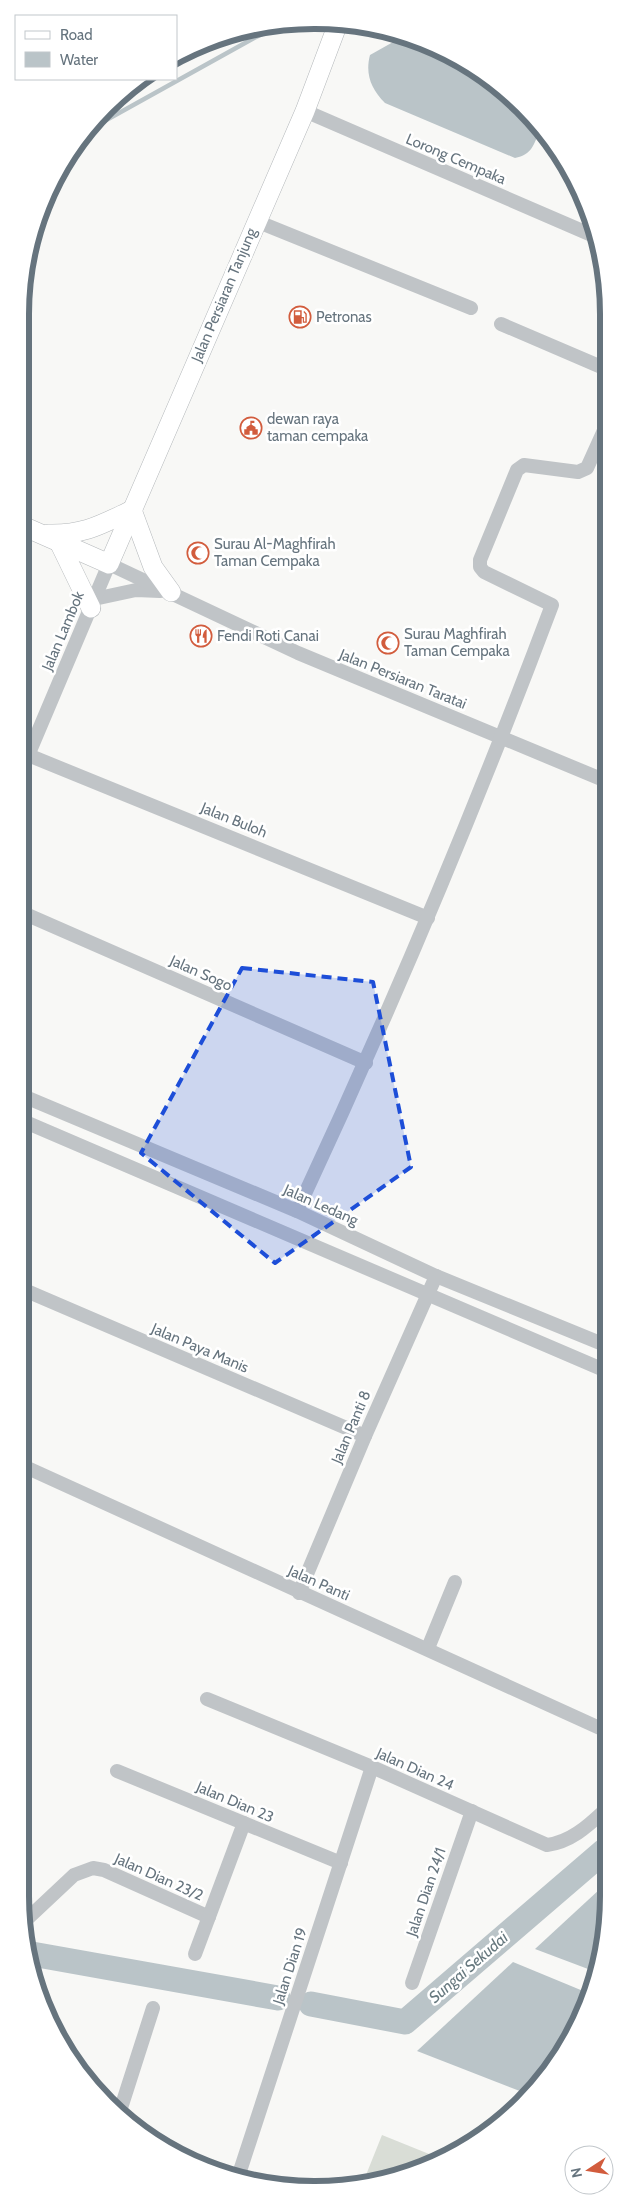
<svg xmlns="http://www.w3.org/2000/svg" width="629" height="2210" viewBox="0 0 629 2210" font-family="Cabin,sans-serif">
  <style>
    .green { fill: #d9ddd6 }
    .water { fill: #bac4c8 }
    .lines { fill: none; stroke-linecap: round; stroke-linejoin: round }
    .stream { stroke: #bac4c8; stroke-width: 4.5 }
    .river { stroke: #bac4c8; stroke-width: 25 }
    .major-casing { stroke: #b4b8bb; stroke-width: 20 }
    .minor { stroke: #c0c4c7; stroke-width: 14 }
    .major { stroke: #fff; stroke-width: 19 }
    .marked { fill: #1d4ed8; fill-opacity: 0.2; stroke: #1d4ed8; stroke-width: 4; stroke-dasharray: 10 6; stroke-linejoin: round }
    .labels { text-anchor: middle; stroke-width: 5; stroke-linejoin: round; paint-order: stroke }
    .street-label { font-size: 15px; fill: #66747e; stroke: #fff }
    .poi-label { font-size: 15px; fill: #66747e; stroke: #fff; text-anchor: start }
    .water-label { font-size: 16px; font-style: italic; fill: #67797f; stroke: #fff }
    .rim { fill: none; stroke: #66747e; stroke-width: 6 }
  </style>
  <rect width="100%" height="100%" fill="#f8f8f6"/>
  <path class="green" d="M382,2135L439,2158L409,2174L364,2180Z"/>
  <g class="water">
    <path d="M402,37L461,59L523,106L540,130C534,144 532,155 515,158L385,103C371,89 365,74 370,55Z"/>
    <path d="M600,1889L604,1891L603,1953L596,1972L535,1949Z"/>
    <path d="M513,1962L588,1993L569,2043L525,2093L417,2051Z"/>
  </g>
  <g class="lines">
    <path class="stream" d="M92,128L254,38L279,26"/>
    <g class="river">
      <path d="M32,1954L278,1998"/>
      <path d="M311,2004L405,2022L604,1851"/>
    </g>
    <g class="major-casing">
      <g id="major">
        <path d="M132,510L153,567L171,592"/>
        <path d="M25,527L109,564L305,111L337,26"/>
        <path d="M48,534C84,535 100,525 132,510"/>
        <path d="M58,540L91,608"/>
      </g>
    </g>
    <g class="minor">
      <path d="M305,111L594,236"/>
      <path d="M256,221L471,308"/>
      <path d="M501,324L606,369"/>
      <path d="M94,599L136,590L160,591"/>
      <path d="M28,755L428,918"/>
      <path d="M24,765L109,564L298,653L606,781"/>
      <path d="M23,913L366,1063"/>
      <path d="M23,1096L297,1211L436,1276L605,1345"/>
      <path d="M23,1121L604,1370"/>
      <path d="M297,1211C390,1012 475,810 552,605L484,572L480,567V560L517,470L524,465L578,472L587,468L606,426"/>
      <path d="M22,1289L365,1436"/>
      <path d="M21,1465L604,1730"/>
      <path d="M299,1593L365,1436L436,1276"/>
      <path d="M428,1648L455,1582"/>
      <path d="M207,1699L372,1767L547,1845C570,1842 587,1827 604,1811"/>
      <path d="M117,1771L341,1863"/>
      <path d="M25,1921L74,1875L93,1868L104,1870L209,1917"/>
      <path d="M195,1954L244,1823"/>
      <path d="M412,1983L472,1811"/>
      <path d="M120,2111L153,2008"/>
      <path d="M239,2174L372,1767"/>
    </g>
    <use href="#major" class="major"/>
  </g>
  <path class="marked" d="M242,968L373,982L411,1167L275,1263L141,1153Z"/>
  <defs>
    <g id="fuel-ring" transform="scale(1.125)"><circle r="9.5" fill="#fff" stroke="#d25c3d" stroke-width="1.5"/><path d="M-5.5-6h7V0h2V4h1.3V-2.5L3-4.5l.8-.8L6-3V5H2.5V1h-1V6h-7ZM-4.2-4.7v3.2H.2V-4.7Z" fill="#d25c3d"/></g>
    <g id="civic-ring" transform="scale(1.125)"><circle r="9.5" fill="#fff" stroke="#d25c3d" stroke-width="1.5"/><path d="M-.6-6.5H3V-4.5H.6V-3L4-1V1h2V6H-6V1h2V-1L-.6-3ZM-1.2 2.5V6h2.4V2.5Z" fill="#d25c3d"/></g>
    <g id="mosque-ring" transform="scale(1.125)"><circle r="9.5" fill="#fff" stroke="#d25c3d" stroke-width="1.5"/><path d="M3.5-4.9A6 6 0 1 0 3.5 4.9A5 5 0 1 1 3.5-4.9Z" fill="#d25c3d"/></g>
    <g id="restaurant-ring" transform="scale(1.125)"><circle r="9.5" fill="#fff" stroke="#d25c3d" stroke-width="1.5"/><path d="M-5-6h1v4h1v-4h1v4h1v-4h1v5L-1.5 .5V6h-2V.5L-5-1ZM5-6V6H3V1.5H1.5Q1.5-4 5-6Z" fill="#d25c3d"/></g>
  </defs>
  <g fill-rule="evenodd">
    <use href="#fuel-ring" x="300" y="317"/>
    <use href="#civic-ring" x="251" y="428"/>
    <use href="#mosque-ring" x="198" y="553"/>
    <use href="#restaurant-ring" x="201" y="636"/>
    <use href="#mosque-ring" x="388" y="643"/>
  </g>
  <g class="labels">
    <g class="street-label">
      <text transform="translate(456 159) rotate(23)" y="5">Lorong Cempaka</text>
      <text transform="translate(224 295) rotate(-67)" y="5">Jalan Persiaran Tanjung</text>
      <text transform="translate(63 631) rotate(-67)" y="5">Jalan Lambok</text>
      <text transform="translate(403 679) rotate(22)" y="5">Jalan Persiaran Taratai</text>
      <text transform="translate(234 820) rotate(22)" y="5">Jalan Buloh</text>
      <text transform="translate(201 973) rotate(24)" y="5">Jalan Sogo</text>
      <text transform="translate(321 1205) rotate(24)" y="5">Jalan Ledang</text>
      <text transform="translate(200 1348) rotate(23)" y="5">Jalan Paya Manis</text>
      <text transform="translate(351 1427) rotate(-67)" y="5">Jalan Panti 8</text>
      <text transform="translate(319 1583) rotate(24)" y="5">Jalan Panti</text>
      <text transform="translate(415 1769) rotate(24)" y="5">Jalan Dian 24</text>
      <text transform="translate(235 1802) rotate(23)" y="5">Jalan Dian 23</text>
      <text transform="translate(159 1877) rotate(24)" y="5">Jalan Dian 23/2</text>
      <text transform="translate(426 1892) rotate(-71)" y="5">Jalan Dian 24/1</text>
      <text transform="translate(290 1966) rotate(-72)" y="5">Jalan Dian 19</text>
    </g>
    <g class="poi-label">
      <text x="316" y="322">Petronas</text>
      <text x="267" y="424">dewan raya<tspan x="267" dy="17">taman cempaka</tspan></text>
      <text x="214" y="549">Surau Al-Maghfirah<tspan x="214" dy="17">Taman Cempaka</tspan></text>
      <text x="404" y="639">Surau Maghfirah<tspan x="404" dy="17">Taman Cempaka</tspan></text>
      <text x="217" y="641">Fendi Roti Canai</text>
    </g>
    <g class="water-label">
      <text transform="translate(468 1967) rotate(-41)" y="6">Sungai Sekudai</text>
    </g>
  </g>
  <path d="M0 0H629V2210H0ZM314 29H315A285 285 0 0 1 600 314V1896A285 285 0 0 1 315 2181H314A285 285 0 0 1 29 1896V314A285 285 0 0 1 314 29Z" fill="#fff" fill-rule="evenodd"/>
  <path class="rim" d="M314 29H315A285 285 0 0 1 600 314V1896A285 285 0 0 1 315 2181H314A285 285 0 0 1 29 1896V314A285 285 0 0 1 314 29Z"/>
  <rect x="15" y="15" width="162" height="65" fill="#ffffff" stroke="#c2c7cb"/>
  <rect x="25" y="31" width="25" height="8" fill="#ffffff" stroke="#c2c7cb"/>
  <text x="60" y="40" font-size="15" fill="#66747e">Road</text>
  <rect x="25" y="52" width="25" height="15" fill="#bac4c8" stroke="#c2c7cb"/>
  <text x="60" y="65" font-size="15" fill="#66747e">Water</text>
  <g transform="translate(589 2170) rotate(258)"><circle r="24" fill="#ffffff" stroke="#c2c7cb"/>
  <path d="M0-4L9 19L0 12L-9 19Z" fill="#d25c3d"/>
  <text y="-8" font-size="14" font-weight="bold" text-anchor="middle" fill="#66747e">N</text>
  </g>
</svg>
